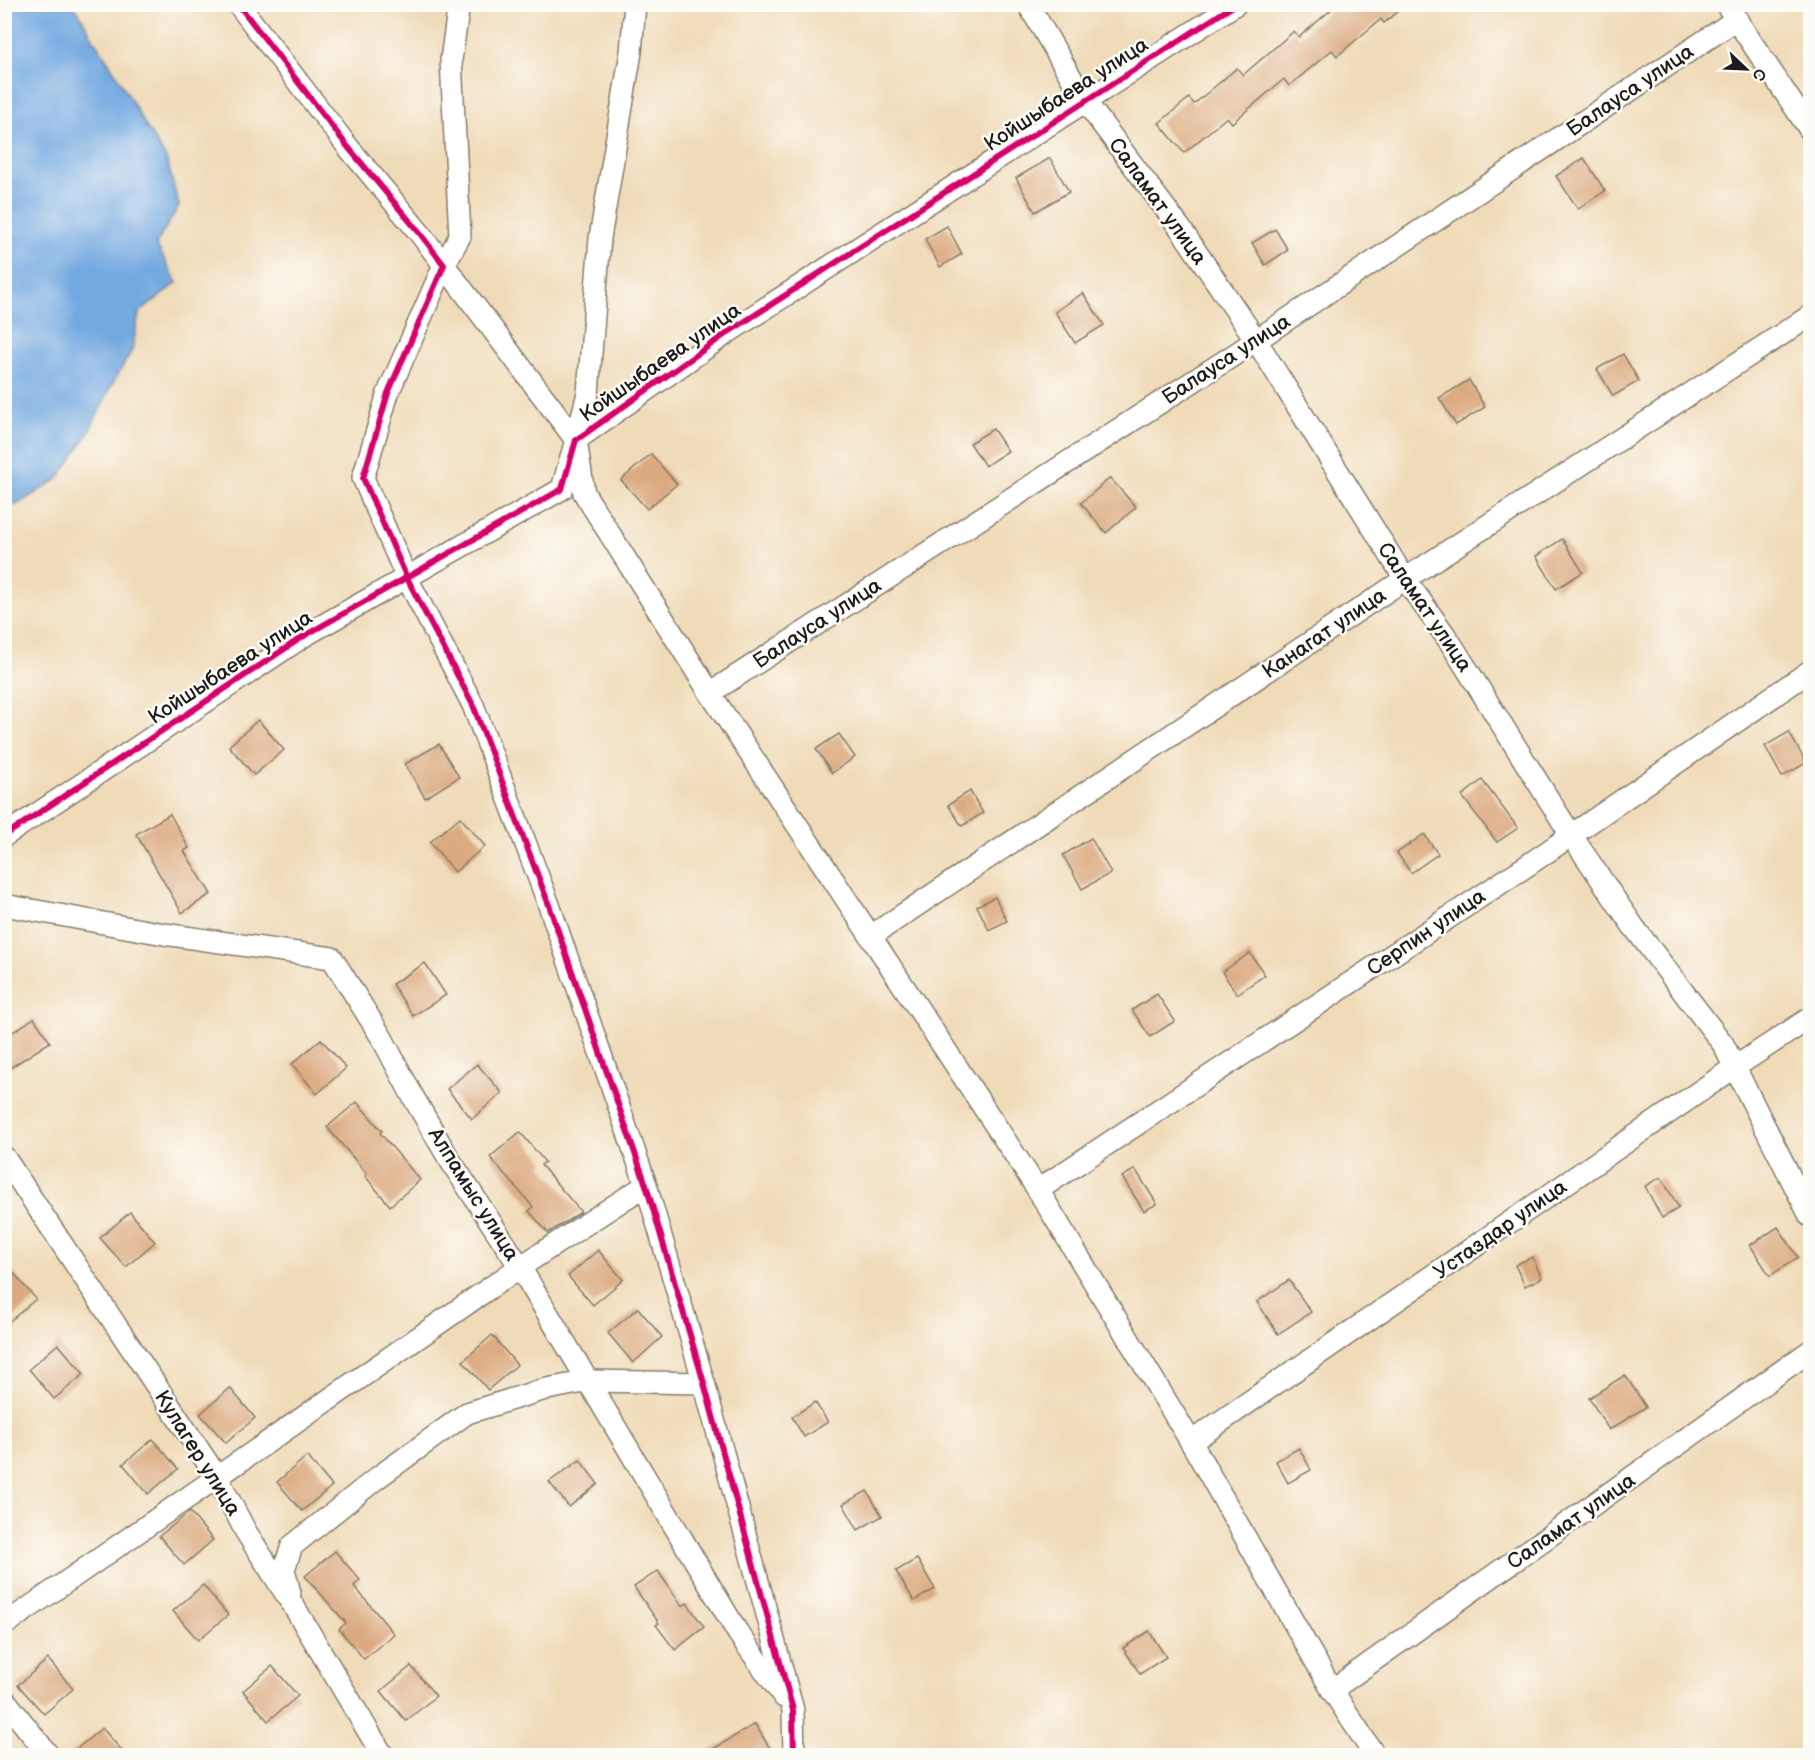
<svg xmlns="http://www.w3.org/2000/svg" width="1815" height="1760" viewBox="0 0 1815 1760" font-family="'Balsamiq Sans',sans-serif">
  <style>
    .water { fill: #73a9e1; stroke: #48627e; stroke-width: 1.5 }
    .building { fill: #dbaa80 }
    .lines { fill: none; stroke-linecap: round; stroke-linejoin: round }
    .minor-casing { stroke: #867c6a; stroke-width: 24 }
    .minor { stroke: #fff; stroke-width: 21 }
    .cycleway-casing { stroke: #fdfcf7; stroke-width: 10 }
    .cycleway { stroke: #d6006c; stroke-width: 6 }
    .labels { text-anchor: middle; stroke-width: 5; stroke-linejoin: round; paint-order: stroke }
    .street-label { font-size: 21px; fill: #1c1c1c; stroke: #fdfcf7 }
  </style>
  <rect width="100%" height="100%" fill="#fdfcf7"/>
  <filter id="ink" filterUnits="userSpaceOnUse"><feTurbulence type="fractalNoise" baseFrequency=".0167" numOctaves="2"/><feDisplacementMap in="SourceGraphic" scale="12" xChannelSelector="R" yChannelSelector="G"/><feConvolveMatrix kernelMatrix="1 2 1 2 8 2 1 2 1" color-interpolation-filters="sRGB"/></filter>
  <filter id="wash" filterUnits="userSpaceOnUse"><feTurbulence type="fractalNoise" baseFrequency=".008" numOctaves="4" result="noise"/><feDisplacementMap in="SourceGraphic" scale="24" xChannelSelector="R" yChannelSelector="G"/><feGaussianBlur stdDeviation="1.35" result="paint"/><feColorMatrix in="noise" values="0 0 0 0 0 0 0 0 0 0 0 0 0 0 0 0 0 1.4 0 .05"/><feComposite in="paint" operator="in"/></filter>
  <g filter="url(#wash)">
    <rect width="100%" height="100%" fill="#f0dbb9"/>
    <path class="water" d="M4,5H70L78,11L94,40L116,74L147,128L166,158L179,206L156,244L177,283L139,313L132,350L110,388L87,436L58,479L16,505L5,508Z"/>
    <g id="blocks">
      <g class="building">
        <path d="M1338,4H1407L1384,23L1381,19L1337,56L1332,50L1289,86L1284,79L1232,123L1227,117L1184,153L1159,123L1189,98L1194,104L1237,68L1243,75L1294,31L1299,37Z"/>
        <path d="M1050,158L1069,192L1035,212L1016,178Z"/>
        <path d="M1584,158L1605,191L1578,209L1556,176Z"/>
        <path d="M947,226L962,254L940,267L925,239Z"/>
        <path d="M1275,229L1288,250L1265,265L1252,243Z"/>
        <path d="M1083,293L1104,325L1075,343L1055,312Z"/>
        <path d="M1623,354L1639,381L1613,396L1597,369Z"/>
        <path d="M1469,380L1485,407L1456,425L1439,398Z"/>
        <path d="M993,429L1008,451L985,466L970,443Z"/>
        <path d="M651,454L677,484L647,509L621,480Z"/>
        <path d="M1110,478L1136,507L1106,533L1081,503Z"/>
        <path d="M1562,539L1583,572L1556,589L1536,556Z"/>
        <path d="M258,720L284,750L254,775L229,746Z"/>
        <path d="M1789,732L1806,763L1782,777L1765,746Z"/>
        <path d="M839,734L855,757L832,773L816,749Z"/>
        <path d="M439,744L459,777L425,798L405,764Z"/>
        <path d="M1482,780L1518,828L1497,842L1462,796Z"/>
        <path d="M970,791L983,813L962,826L948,805Z"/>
        <path d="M170,814L189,848L184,851L211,894L182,913L136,834Z"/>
        <path d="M460,817L485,846L455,872L430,842Z"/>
        <path d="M1424,834L1438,854L1411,873L1397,853Z"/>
        <path d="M1091,838L1111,873L1082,889L1063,855Z"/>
        <path d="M995,897L1007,921L989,930L977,906Z"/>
        <path d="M1250,953L1265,975L1237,994L1222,972Z"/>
        <path d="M425,963L446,995L413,1016L392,984Z"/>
        <path d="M1157,994L1175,1021L1150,1037L1132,1010Z"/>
        <path d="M34,1018L50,1042L4,1072V1038Z"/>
        <path d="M321,1039L346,1068L317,1094L292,1064Z"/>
        <path d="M477,1064L502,1093L472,1119L447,1089Z"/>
        <path d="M357,1102L382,1131L380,1133L420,1180L390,1206L365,1176L367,1174L327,1127Z"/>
        <path d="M520,1132L545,1162L541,1165L581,1212L548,1233L529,1211L533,1207L490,1157Z"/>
        <path d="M1135,1169L1157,1204L1144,1211L1122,1177Z"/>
        <path d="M1661,1177L1679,1208L1662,1218L1645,1186Z"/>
        <path d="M130,1212L155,1242L126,1267L100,1238Z"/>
        <path d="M1778,1227L1798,1257L1770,1276L1750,1245Z"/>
        <path d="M598,1250L623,1280L593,1305L568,1276Z"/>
        <path d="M1532,1257L1542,1278L1525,1286L1515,1265Z"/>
        <path d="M4,1262L36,1299L4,1326Z"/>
        <path d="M1289,1280L1311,1312L1278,1334L1257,1302Z"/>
        <path d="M638,1308L662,1337L633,1363L608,1333Z"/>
        <path d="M492,1335L517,1365L488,1390L463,1361Z"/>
        <path d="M58,1344L84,1374L54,1399L29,1369Z"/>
        <path d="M1625,1375L1646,1407L1609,1430L1589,1398Z"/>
        <path d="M230,1388L255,1418L226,1443L200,1414Z"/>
        <path d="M815,1402L828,1422L804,1437L792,1417Z"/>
        <path d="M153,1439L178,1469L148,1494L123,1464Z"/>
        <path d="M1299,1448L1311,1470L1288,1483L1276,1461Z"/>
        <path d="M307,1456L332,1486L302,1511L277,1482Z"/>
        <path d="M580,1460L598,1484L569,1507L549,1482Z"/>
        <path d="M867,1491L882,1516L858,1530L843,1504Z"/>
        <path d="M190,1512L213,1540L184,1565L159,1536Z"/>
        <path d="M335,1551L360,1580L354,1586L394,1634L364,1659L339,1629L346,1623L305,1576Z"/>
        <path d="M917,1559L935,1589L914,1601L896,1571Z"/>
        <path d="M658,1571L682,1606L687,1603L704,1627L675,1650L656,1625L659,1623L634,1587Z"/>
        <path d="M203,1585L228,1615L198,1640L173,1611Z"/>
        <path d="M1149,1631L1166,1657L1140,1674L1123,1648Z"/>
        <path d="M48,1659L73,1689L44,1714L18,1685Z"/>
        <path d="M272,1666L298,1696L268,1721L243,1691Z"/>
        <path d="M411,1666L436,1696L406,1721L381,1691Z"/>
        <path d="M755,1724L774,1755H703Z"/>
        <path d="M102,1728L126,1755H69Z"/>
      </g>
    </g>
  </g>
  <g filter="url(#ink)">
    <use href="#blocks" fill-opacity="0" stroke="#867c6a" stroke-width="1.5"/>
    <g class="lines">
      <g class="minor-casing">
        <g id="minor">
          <path d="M238,4L348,147L418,231L444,265L388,393L363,478L407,578L473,705L549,905L646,1185L704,1383L793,1710L794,1756"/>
          <path d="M459,4L451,60L460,236L444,265L576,440L584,493L710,693L1038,1190L1191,1442L1332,1690L1375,1756"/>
          <path d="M1028,4L1085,101L1180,228L1256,340L1405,579L1450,642L1571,835L1633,926L1723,1044L1810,1216"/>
          <path d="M1726,4L1810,130"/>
          <path d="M576,440L588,393L600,238L631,52L635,4"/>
          <path d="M710,693L1237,353L1737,19"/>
          <path d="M4,836L304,636L562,489L576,440L727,333L1236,4"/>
          <path d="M4,905L164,934L332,958L382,1038L412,1095L448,1157L520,1267L738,1633L784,1697"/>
          <path d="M871,936L1405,579L1810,316"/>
          <path d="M4,1157L217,1477L246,1532L293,1605L383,1756"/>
          <path d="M1038,1190L1528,865L1810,671"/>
          <path d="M1191,1442L1735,1067L1810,1018"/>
          <path d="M290,1593L284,1569L292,1546L377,1478L467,1413L542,1390L589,1381L704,1383"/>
          <path d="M4,1625L520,1267L646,1185"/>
          <path d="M1332,1690L1810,1351"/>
          <path d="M4,1699L49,1756"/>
        </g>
      </g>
      <use href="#minor" class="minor"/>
      <g class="cycleway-casing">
        <g id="cycleway">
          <path d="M238,4L348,147L418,231L444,265L388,393L363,478L407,578L473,705L549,905L646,1185L704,1383L793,1710L794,1756"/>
          <path d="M4,836L304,636L562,489L576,440L727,333L1236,4"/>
        </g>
      </g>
      <use href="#cycleway" class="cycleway"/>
    </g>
  </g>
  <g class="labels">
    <g class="street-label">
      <text transform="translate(1630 90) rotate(-34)" y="7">Балауса улица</text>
      <text transform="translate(1066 94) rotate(-33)" y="7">Койшыбаева улица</text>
      <text transform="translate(1158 201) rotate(54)" y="7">Саламат улица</text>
      <text transform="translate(1226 359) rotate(-33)" y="7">Балауса улица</text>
      <text transform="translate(660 362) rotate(-35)" y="7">Койшыбаева улица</text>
      <text transform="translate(1425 607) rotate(56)" y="7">Саламат улица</text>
      <text transform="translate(817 623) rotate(-33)" y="7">Балауса улица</text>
      <text transform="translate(1324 633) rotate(-34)" y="7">Канагат улица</text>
      <text transform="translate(230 667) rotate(-33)" y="7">Койшыбаева улица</text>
      <text transform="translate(1426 932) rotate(-34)" y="7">Серпин улица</text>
      <text transform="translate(474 1194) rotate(58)" y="7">Алпамыс улица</text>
      <text transform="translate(1500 1229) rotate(-35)" y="7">Устаздар улица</text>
      <text transform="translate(198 1453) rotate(58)" y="7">Кулагер улица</text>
      <text transform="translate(1571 1521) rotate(-35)" y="7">Саламат улица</text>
    </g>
  </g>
  <rect width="1815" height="1760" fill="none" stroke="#fdfcf7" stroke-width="24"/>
  <g transform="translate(1746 69) rotate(113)" stroke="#fdfcf7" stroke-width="4.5" paint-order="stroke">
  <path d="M0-4.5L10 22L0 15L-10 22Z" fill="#1c1c1c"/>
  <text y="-9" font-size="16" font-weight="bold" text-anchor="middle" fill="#1c1c1c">С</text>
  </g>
</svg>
